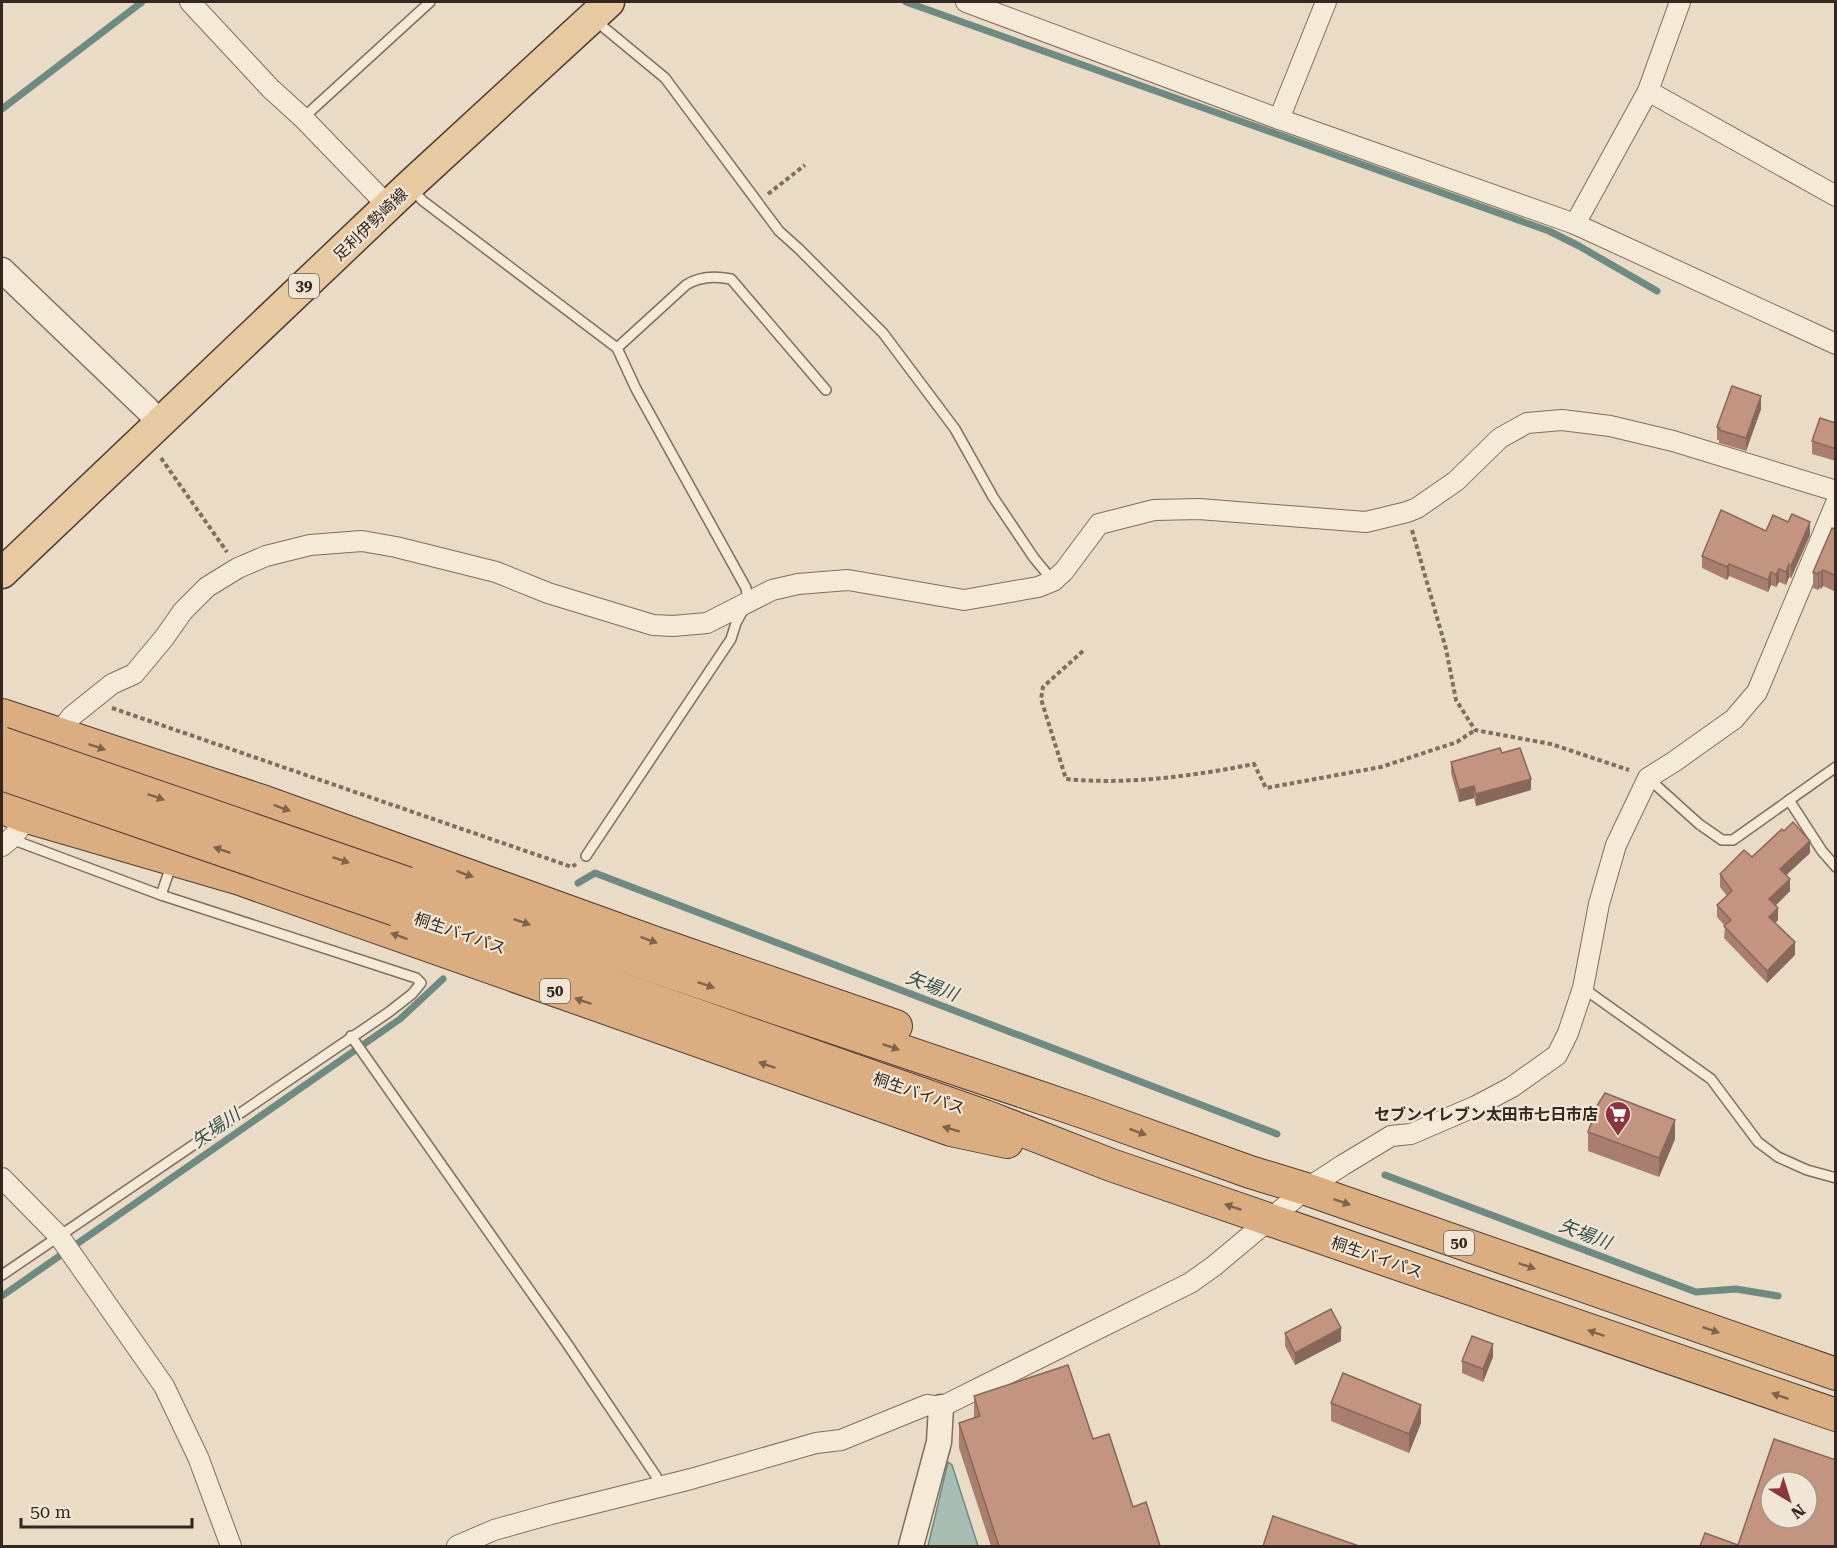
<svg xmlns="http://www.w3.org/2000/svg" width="1837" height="1548" viewBox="0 0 1837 1548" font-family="'Roboto Serif','Noto Sans JP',serif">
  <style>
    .water { fill: #a7bdb4; stroke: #6f8a80; stroke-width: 1.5 }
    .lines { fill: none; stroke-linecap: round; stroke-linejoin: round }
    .stream { stroke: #6f8a80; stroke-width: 7 }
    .service-casing { stroke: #826d5e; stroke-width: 12 }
    .minor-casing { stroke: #826d5e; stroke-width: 22 }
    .tertiary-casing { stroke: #826d5e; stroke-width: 27 }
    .primary-casing { stroke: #503c31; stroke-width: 33 }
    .trunk-casing { stroke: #503c31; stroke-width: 34 }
    .path { stroke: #826d5e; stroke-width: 4; stroke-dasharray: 4.5 3; stroke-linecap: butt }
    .service { stroke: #f5e9d8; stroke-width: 9 }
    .minor { stroke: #f5e9d8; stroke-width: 20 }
    .tertiary { stroke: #f5e9d8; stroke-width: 24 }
    .primary { stroke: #e8caa2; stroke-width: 30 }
    .trunk { stroke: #dbae81; stroke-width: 32 }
    .trunk-bridge-casing { stroke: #503c31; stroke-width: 34; stroke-linecap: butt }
    .trunk-bridge { stroke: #dbae81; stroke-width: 32 }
    .wall { fill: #a87f6e }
    .shaded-wall { fill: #88685a }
    .building { fill: #c39480; stroke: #88685a; stroke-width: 1.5; fill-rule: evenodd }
    .oneway { fill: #7f644c }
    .labels { text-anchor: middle; stroke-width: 4.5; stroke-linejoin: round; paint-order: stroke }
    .shield { fill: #f1e6d5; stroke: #6d6056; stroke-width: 1.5 }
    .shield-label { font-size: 15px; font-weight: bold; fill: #342720 }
    .street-label { font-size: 16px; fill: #342720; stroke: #f1e6d5 }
    .poi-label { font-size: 16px; font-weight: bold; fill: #342720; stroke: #f1e6d5; text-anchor: end }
    .water-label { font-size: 18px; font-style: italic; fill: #31524c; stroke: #f1e6d5 }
  </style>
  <rect width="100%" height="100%" fill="#e9dbc6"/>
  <path class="water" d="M948,1462L952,1465L978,1546H928Z"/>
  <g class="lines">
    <g class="stream">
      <path d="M906,2L1549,231L1579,246L1657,291"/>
      <path d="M2,109L142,2"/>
      <path d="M578,883L595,873L1277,1134"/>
      <path d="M1385,1175L1696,1292L1736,1289L1778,1296"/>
      <path d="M2,1296L400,1019L443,979"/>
    </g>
    <g class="service-casing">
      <g id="service">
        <path d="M596,21L665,78L779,231L799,249L883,333L955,429L993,497L1034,558L1053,581"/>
        <path d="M303,118L430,2"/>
        <path d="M411,188L423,201L617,348L636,389L746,588L748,601L736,623L731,639L586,856"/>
        <path d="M617,348L686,285C700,276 716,276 731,279L826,390"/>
        <path d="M1648,778L1699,824L1722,840H1733L1836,767"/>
        <path d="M1789,800L1822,851L1836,867"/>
        <path d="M161,895L172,863"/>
        <path d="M1583,988L1711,1079L1758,1142L1778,1157L1807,1170L1836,1178"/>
        <path d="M351,1036L566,1342L656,1476L660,1487"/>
        <path d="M2,1275L389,1012L412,994L421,983L416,978L161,895L11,839"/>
      </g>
    </g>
    <g class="minor-casing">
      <g id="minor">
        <path d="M190,2L271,89L303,118L389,207"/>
        <path d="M966,2L1279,119L1575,224L1836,344"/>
        <path d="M1648,91L1836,196"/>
        <path d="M1279,119L1326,2"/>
        <path d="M1575,224L1648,91L1680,2"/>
        <path d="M55,743L58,734L72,716L112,684L134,674L164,638L183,611L207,587L238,568L266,556L310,545L362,541L396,547L496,572L548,593L653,625L673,626L707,623L772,590L798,584L848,580L964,600L1038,587L1053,581L1064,571L1099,524L1154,510L1199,509L1366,522L1407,512L1417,508L1456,481L1500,438L1527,423L1562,420L1610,426L1673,441L1836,491"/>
        <path d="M2,846C26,829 33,803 42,776"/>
        <path d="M2,1178L59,1236L164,1386L198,1457L231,1546"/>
        <path d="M457,1546L494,1530L551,1514L691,1479L816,1443L841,1440L927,1405L941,1407L1190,1283L1214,1266L1306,1189L1343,1165L1391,1136L1411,1134L1476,1106L1512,1087L1557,1055L1568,1033L1583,988L1599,904L1616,845L1648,778L1675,761L1734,719L1757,692L1836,503"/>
      </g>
    </g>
    <g class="tertiary-casing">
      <g id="tertiary">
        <path d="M2,270L147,409L159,423"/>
        <path d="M911,1546L939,1442L941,1407"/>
      </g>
    </g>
    <g class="primary-casing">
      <path id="primary" d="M2,573L409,186L609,2"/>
    </g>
    <g class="trunk-casing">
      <g id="trunk">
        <path d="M2,715L265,802L653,942L896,1026"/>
        <path d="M2,808L27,817L240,879L951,1130L1007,1142"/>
        <path d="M407,883L1083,1112L1250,1172L1306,1189L1836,1374"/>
        <path d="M396,910L985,1116L1111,1165L1836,1415"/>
      </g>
    </g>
    <g class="path">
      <path d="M768,194L805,165"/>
      <path d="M161,458L227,552"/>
      <path d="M1412,530L1446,649L1456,700L1475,730L1551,744L1629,770"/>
      <path d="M1083,651L1043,687L1041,699L1066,779C1128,785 1193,776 1254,764L1266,788L1381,767L1457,742L1475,730"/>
      <path d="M112,708L572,867L576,864"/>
    </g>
    <use href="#service" class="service"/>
    <use href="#minor" class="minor"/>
    <use href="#tertiary" class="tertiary"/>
    <use href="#primary" class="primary"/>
    <use href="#trunk" class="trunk"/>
    <g class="trunk-bridge-casing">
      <g id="trunk-bridge">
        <path d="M2,743L407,883"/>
        <path d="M2,774L396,910"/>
      </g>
    </g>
    <use href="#trunk-bridge" class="trunk-bridge"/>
  </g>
  <g class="wall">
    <path d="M1761,409L1746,451L1719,443V440H1717V427Z"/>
    <path d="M1836,423V461L1812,454V441Z"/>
    <path d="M1836,530V592L1823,586L1821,589L1819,588L1818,590L1813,588V572Z"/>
    <path d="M1766,531L1810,535L1791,578L1789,577L1786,585L1779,582L1776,587L1771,585L1768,592L1729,576L1727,580L1702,568V556Z"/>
    <path d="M1502,753L1531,790L1476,806L1474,798L1459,802L1451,773V762Z"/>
    <path d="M1784,831L1810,853L1786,875L1790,891L1775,906L1778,920L1775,923L1795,955L1767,983L1724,938L1725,926L1717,917V905L1727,896L1720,887V874L1752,857Z"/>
    <path d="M1588,1132L1675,1139L1659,1177L1588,1151Z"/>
    <path d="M1285,1333L1341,1341L1295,1365L1285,1346Z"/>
    <path d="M1493,1357L1483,1382L1462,1373V1361Z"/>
    <path d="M974,1396L1093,1439L1133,1507L1160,1546H991L959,1448V1423L974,1418Z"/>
    <path d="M1331,1403L1421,1423L1409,1453L1331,1421Z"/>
  </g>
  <g class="shaded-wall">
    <path d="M1761,396V409L1746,451V438Z"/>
    <path d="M1810,522V535L1791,578V566Z"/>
    <path d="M1729,564V576L1727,580V567Z"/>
    <path d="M1789,564V577L1786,585V572Z"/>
    <path d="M1779,569V582L1776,587V575Z"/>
    <path d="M1823,570V586L1821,589V573Z"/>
    <path d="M1771,572V585L1768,592V580Z"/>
    <path d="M1819,572V588L1818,590V574Z"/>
    <path d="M1531,779V790L1476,806V794Z"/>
    <path d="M1474,786V798L1459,802V790Z"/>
    <path d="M1810,841V853L1780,881V869Z"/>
    <path d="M1790,879V891L1769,912V899Z"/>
    <path d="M1778,908V920L1769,929V917Z"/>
    <path d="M1795,942V955L1767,983V971Z"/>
    <path d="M1675,1120V1139L1659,1177V1158Z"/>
    <path d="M1341,1328V1341L1295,1365V1353Z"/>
    <path d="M1493,1344V1357L1483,1382V1369Z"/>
    <path d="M1421,1405V1423L1409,1453V1434Z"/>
  </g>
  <g class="building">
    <path d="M1732,386L1761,396L1746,438L1719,430L1720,428L1717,427Z"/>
    <path d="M1820,418L1836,423V449L1812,441Z"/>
    <path d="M1721,510L1766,531L1773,515L1788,522L1792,514L1810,522L1791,566L1789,564L1786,572L1779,569L1776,575L1771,572L1768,580L1729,564L1727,567L1702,556Z"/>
    <path d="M1832,528L1836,530V576L1823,570L1821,573L1819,572L1818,574L1813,572Z"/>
    <path d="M1500,748L1502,753L1520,748L1531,779L1476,794L1474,786L1459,790L1451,762Z"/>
    <path d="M1793,822L1810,841L1780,869L1790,879L1769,899L1778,908L1769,917L1795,942L1767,971L1724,926L1731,920L1717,905L1732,891L1720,874L1744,850L1752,857L1782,829L1784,831Z"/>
    <path d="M1605,1093L1675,1120L1659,1158L1588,1132L1598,1104Z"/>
    <path d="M1331,1309L1341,1328L1295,1353L1285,1333Z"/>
    <path d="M1472,1336L1493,1344L1483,1369L1462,1361Z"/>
    <path d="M1068,1365L1093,1439L1109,1434L1133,1507L1146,1502L1160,1546H999L959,1423L980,1416L974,1396Z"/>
    <path d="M1343,1373L1421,1405L1409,1434L1331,1403Z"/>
    <path d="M1774,1439L1836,1460V1546H1700L1705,1533L1738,1545ZM1771,1482H1807V1518H1771Z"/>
    <path d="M1273,1516L1359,1546H1263Z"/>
  </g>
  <defs><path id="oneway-solid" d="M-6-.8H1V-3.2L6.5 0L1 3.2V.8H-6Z" transform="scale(1.5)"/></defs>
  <g class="oneway">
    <use href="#oneway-solid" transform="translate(97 747) rotate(18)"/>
    <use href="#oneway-solid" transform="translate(156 797) rotate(19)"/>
    <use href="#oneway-solid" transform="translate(282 808) rotate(20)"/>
    <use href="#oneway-solid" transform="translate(222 850) rotate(-161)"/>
    <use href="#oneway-solid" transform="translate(341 860) rotate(19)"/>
    <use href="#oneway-solid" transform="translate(465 874) rotate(20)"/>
    <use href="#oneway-solid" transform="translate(522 922) rotate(19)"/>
    <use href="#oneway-solid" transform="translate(399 936) rotate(-160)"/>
    <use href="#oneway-solid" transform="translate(649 940) rotate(20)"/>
    <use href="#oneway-solid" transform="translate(706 985) rotate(19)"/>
    <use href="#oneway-solid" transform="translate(583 1001) rotate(-161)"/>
    <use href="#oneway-solid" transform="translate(891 1047) rotate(19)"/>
    <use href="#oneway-solid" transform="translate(767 1065) rotate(-161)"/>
    <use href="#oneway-solid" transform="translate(951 1129) rotate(-164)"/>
    <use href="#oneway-solid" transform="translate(1138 1132) rotate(20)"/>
    <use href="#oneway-solid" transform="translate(1342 1202) rotate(19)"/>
    <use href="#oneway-solid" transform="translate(1233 1207) rotate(-161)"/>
    <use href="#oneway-solid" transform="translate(1527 1266) rotate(19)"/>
    <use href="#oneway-solid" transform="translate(1711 1330) rotate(19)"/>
    <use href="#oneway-solid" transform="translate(1596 1333) rotate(-161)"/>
    <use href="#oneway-solid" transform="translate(1780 1396) rotate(-161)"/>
  </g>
  <defs>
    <g id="supermarket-pin" transform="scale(1.35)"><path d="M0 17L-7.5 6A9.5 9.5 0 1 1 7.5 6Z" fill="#8a353f" stroke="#f1e6d5"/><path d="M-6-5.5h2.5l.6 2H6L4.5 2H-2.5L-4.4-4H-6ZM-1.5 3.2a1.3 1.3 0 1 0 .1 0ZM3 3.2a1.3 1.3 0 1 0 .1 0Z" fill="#fff"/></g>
  </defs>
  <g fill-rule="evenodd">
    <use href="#supermarket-pin" x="1618" y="1114"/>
  </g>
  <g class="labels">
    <g class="shield">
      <rect x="289" y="274" width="30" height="24" rx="4.5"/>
      <rect x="540" y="979" width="30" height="24" rx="4.5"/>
      <rect x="1444" y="1231" width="30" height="24" rx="4.5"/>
    </g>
    <g class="shield-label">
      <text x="304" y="291">39</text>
      <text x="555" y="996">50</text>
      <text x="1459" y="1248">50</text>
    </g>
    <g class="street-label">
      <text transform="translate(370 224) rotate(-44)" y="6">足利伊勢崎線</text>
      <text transform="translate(460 933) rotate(19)" y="6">桐生バイパス</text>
      <text transform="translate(919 1093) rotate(19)" y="6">桐生バイパス</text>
      <text transform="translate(1377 1257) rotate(19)" y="6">桐生バイパス</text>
    </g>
    <g class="poi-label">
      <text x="1598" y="1120">セブンイレブン太田市七日市店</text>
    </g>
    <g class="water-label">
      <text transform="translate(932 986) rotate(21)" y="6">矢場川</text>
      <text transform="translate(216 1128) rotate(-35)" y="6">矢場川</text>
      <text transform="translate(1585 1234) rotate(21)" y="6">矢場川</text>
    </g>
  </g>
  <rect width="1837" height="1548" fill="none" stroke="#342720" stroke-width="6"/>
  <g transform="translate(1789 1500) rotate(142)"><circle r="28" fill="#f1e6d5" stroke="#a59a8d" stroke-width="1.5"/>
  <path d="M0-4.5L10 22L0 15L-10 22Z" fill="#8a353f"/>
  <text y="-9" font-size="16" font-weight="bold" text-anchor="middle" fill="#342720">N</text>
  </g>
  <path d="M21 1518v9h171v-9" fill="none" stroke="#342720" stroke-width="3"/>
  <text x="30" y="1518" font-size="18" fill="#342720" stroke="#f1e6d5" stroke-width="4.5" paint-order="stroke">50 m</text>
</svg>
